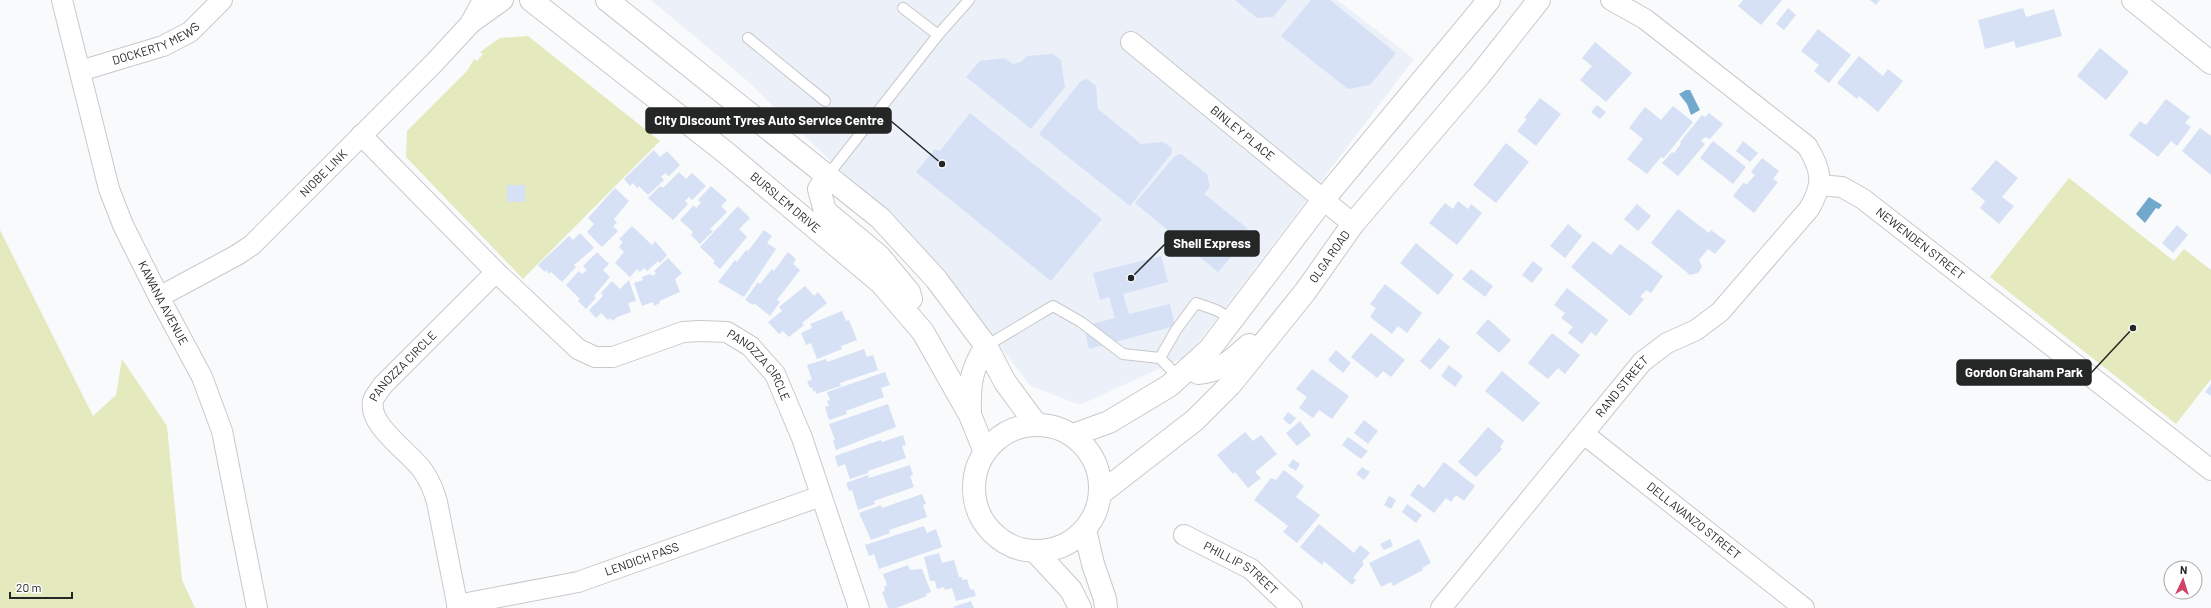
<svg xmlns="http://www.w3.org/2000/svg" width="2211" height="608" viewBox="0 0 2211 608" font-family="Barlow,sans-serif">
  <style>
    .built { fill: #ebf0f9 }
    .green { fill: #e4eabd }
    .water { fill: #71a9cc }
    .building { fill: #d6e1f6 }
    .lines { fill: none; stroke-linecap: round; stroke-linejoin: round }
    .lane-casing { stroke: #c8c9cb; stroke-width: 12 }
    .street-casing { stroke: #c8c9cb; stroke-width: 22 }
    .secondary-casing { stroke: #c8c9cb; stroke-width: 24 }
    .primary-casing { stroke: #c8c9cb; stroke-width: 24 }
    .lane { stroke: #fff; stroke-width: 10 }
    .street { stroke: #fff; stroke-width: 20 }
    .secondary { stroke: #fff; stroke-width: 22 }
    .primary { stroke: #fff; stroke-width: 22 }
    .labels { text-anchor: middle; stroke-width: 3; stroke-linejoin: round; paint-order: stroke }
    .street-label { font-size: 12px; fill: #252626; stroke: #fff }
    .leader { fill: none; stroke: #252626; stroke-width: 1.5 }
    .callout-dot { fill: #252626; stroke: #fff; stroke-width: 1.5 }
    .callout { fill: #252626; stroke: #252626; stroke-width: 1.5 }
    .callout-label { font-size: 13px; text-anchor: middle; font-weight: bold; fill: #fff }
  </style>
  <rect width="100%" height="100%" fill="#f9fafc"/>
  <path class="built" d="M651,0H1337L1414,59L1189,355L1080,405L1031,386L917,244L742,76Z"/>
  <g class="green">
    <path d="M528,36L660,141L523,279L406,157L407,131L467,71L474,59L477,61L483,54L480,52L500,38Z"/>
    <path d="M2069,178L2174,261L2184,249L2211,270V379L2176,424L1990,277Z"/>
    <path d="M0,230L93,416L116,395L122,359L167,426L182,580L195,608H0Z"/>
  </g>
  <g class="water">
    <path d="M1686,90H1690L1700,110L1691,115L1687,104L1679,94Z"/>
    <path d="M2149,197L2162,205L2159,209L2156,208L2145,223L2136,214Z"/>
  </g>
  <g class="building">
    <path d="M1235,0H1287L1273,17L1257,18Z"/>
    <path d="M1311,0H1330L1396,53L1370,85L1348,89L1281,36Z"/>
    <path d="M1743,0H1782L1761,25L1738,6Z"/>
    <path d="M1870,0H1880L1876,5Z"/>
    <path d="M1788,8L1796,15L1784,30L1776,24Z"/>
    <path d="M2023,8L2026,17L2054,9L2062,36L2016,48L2014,41L1985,49L1978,20Z"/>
    <path d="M1818,29L1851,55L1829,83L1814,71L1819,65L1801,51Z"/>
    <path d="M1595,42L1632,73L1606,102L1580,80L1592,66L1582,58Z"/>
    <path d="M2100,48L2129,72L2106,100L2077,76Z"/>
    <path d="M1053,54L1061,60L1065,87L1031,129L966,77L980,61L1005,58L1013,64L1021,62L1027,56Z"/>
    <path d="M1859,56L1883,76L1888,69L1903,81L1878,112L1859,96L1857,99L1837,83Z"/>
    <path d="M1087,79L1096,86L1098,109L1141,144L1163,142L1172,148L1171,154L1130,206L1039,134L1081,81Z"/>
    <path d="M1540,98L1561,114L1536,146L1517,131L1527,119L1524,118Z"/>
    <path d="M2166,99L2190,117L2185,123L2191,127L2177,146L2171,141L2158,157L2129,135L2140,121L2146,125Z"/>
    <path d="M1597,105L1606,112L1600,119L1591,112Z"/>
    <path d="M1673,106L1693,122L1664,158L1661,157L1647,174L1627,159L1643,139L1629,128L1645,107L1661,120Z"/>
    <path d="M970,113L1102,219L1051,281L916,172L935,149L940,151Z"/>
    <path d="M1709,113L1723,124L1710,139L1705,137L1701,141L1705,144L1678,176L1662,163L1672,152L1674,153L1681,144L1680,142L1702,115L1705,117Z"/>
    <path d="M2200,128L2211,136V175L2182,151Z"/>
    <path d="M1713,141L1746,167L1733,184L1700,158Z"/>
    <path d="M1743,141L1758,153L1750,162L1736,151Z"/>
    <path d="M1506,143L1529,162L1496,203L1473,185Z"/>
    <path d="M654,150L660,157L667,151L680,165L669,176L665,173L661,177L664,180L648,195L639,186L637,188L633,183L630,186L624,179Z"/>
    <path d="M1181,154L1207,174L1210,187L1204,194L1247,228L1248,242L1237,257H1231L1218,272L1135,203L1175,156Z"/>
    <path d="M1762,158L1779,171L1773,179L1778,182L1754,213L1733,196L1743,183L1747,184L1755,175L1751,172Z"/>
    <path d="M1996,160L2018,178L2002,197L2014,206L1999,224L1980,208L1985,201L1971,189Z"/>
    <path d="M679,172L686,179L692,173L706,186L692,200L689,197L685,201L688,204L673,220L648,198L660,186L663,188Z"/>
    <rect x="507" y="185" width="18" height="17"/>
    <path d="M711,186L727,200L721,206L727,212L710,229L713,231L700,244L691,235L693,232L680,220L694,205L696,208L701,203L698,200Z"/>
    <path d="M615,188L629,201L614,219L617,223L613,226L618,231L602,247L587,232L594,224L588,218Z"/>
    <path d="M1458,201L1468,209L1471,204L1482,213L1457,245L1429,223L1445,203L1453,209Z"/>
    <path d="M1637,204L1651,216L1638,231L1624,219Z"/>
    <path d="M738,206L750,218L739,229L747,237L720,269L713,263L715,261L700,247Z"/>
    <path d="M1678,209L1709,233L1711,230L1726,241L1715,254L1708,249L1699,260L1702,267L1698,273L1690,275L1651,243Z"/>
    <path d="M1568,224L1582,236L1565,258L1550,246Z"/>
    <path d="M2177,225L2188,235L2173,253L2162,243Z"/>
    <path d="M632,226L652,245L655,241L667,255L660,263L658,261L647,271L644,268L640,272L637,269L630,277L615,263L624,252L619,247L623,242L619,239Z"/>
    <path d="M764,230L772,236L767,243L776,249L744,297L718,282L735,260L737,262L746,250L748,251Z"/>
    <path d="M580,233L594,248L574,265L576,267L562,282L551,272L549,274L546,270L545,272L538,265L569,236L573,240Z"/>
    <path d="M1593,241L1611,255L1620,244L1663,276L1651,293L1646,290L1640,297L1644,299L1630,316L1571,267Z"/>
    <path d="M1416,243L1454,275L1438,295L1400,263Z"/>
    <path d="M597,252L609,264L603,270L610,277L594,296L596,298L586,309L578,301L580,299L566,285L579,271L582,274L587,270L583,266Z"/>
    <path d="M788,252L796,259L793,264L800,270L777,300L780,302L770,316L754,303L753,305L745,300L758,282L760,284L772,269L774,271Z"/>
    <path d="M1161,256L1168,282L1123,294L1129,314L1170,304L1175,326L1089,349L1084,326L1115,318L1109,297L1100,300L1093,273Z"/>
    <path d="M668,258L682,273L675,279L680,292L659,301L660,303L654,306L653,302L642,306L634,283L643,280L642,277L650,274L653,276L656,273L654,271Z"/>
    <path d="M1533,261L1543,269L1532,283L1522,275Z"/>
    <path d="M1471,269L1493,286L1485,297L1462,279Z"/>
    <path d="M629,280L636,301L628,303L631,312L617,317L613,321L610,318L608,320L601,313L596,318L589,310L603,296L601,293L612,281L620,289Z"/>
    <path d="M1385,284L1422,313L1407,333L1398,326L1392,334L1370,317L1376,308L1370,304Z"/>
    <path d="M805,286L814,296L818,292L827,303L802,323L804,325L789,337L783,331L779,334L768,322L782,311L779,307Z"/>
    <path d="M1567,288L1608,320L1596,336L1591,332L1582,344L1568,333L1573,327L1561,318L1565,313L1554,305Z"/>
    <path d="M842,311L846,321L849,320L857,340L841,346L842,349L817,359L811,343L806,345L801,333L812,328L810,324Z"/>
    <path d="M1488,319L1511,340L1499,353L1476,333Z"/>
    <path d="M1371,333L1405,360L1391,377L1383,371L1377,378L1351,357Z"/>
    <path d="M1552,333L1580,355L1565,374L1558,368L1548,379L1528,363Z"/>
    <path d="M1439,338L1450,347L1430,370L1420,361Z"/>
    <path d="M864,349L867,357L873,355L878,370L840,383L841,386L816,394L815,390L813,392L812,387L810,388L807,381L812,380L807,365L826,359L827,362Z"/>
    <path d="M1336,350L1351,363L1343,373L1328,360Z"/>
    <path d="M1449,365L1463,376L1455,387L1441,376Z"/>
    <path d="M1312,369L1349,396L1332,419L1319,410L1313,418L1299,408L1307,397L1296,389Z"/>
    <path d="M1502,371L1540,403L1523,422L1485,391Z"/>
    <path d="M885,372L890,385L881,388L884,397L846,411L847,414L829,420L825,407L829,406L827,401L830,400L827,392Z"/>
    <path d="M2211,384V396L2205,392Z"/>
    <path d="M888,404L896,427L836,450L833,441L835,440L829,424Z"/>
    <path d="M1288,412L1296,418L1290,425L1283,419Z"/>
    <path d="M1364,420L1378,431L1368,444L1354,433Z"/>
    <path d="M1300,421L1311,435L1297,446L1286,433Z"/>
    <path d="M1488,427L1504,441L1500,447L1502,449L1476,477L1458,462Z"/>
    <path d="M1245,432L1253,441L1261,435L1277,454L1255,472L1261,478L1248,488L1235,472L1233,474L1217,455Z"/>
    <path d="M903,435L906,445L902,446L906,458L868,471V473L850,479L845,464L838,467L835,456L881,440L882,442Z"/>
    <path d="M1348,437L1368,451L1361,459L1342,445Z"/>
    <path d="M1293,459L1300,464L1296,471L1288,466Z"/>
    <path d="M1444,462L1475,486L1464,501L1456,495L1451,502L1446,498L1434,513L1410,495L1418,484L1424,488Z"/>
    <path d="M910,465L913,475L910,476L914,487L874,501L875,504L858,510L852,490L849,491L846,483L868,475L869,478Z"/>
    <path d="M1362,467L1370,472L1364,480L1356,474Z"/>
    <path d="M1284,470L1304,486L1296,497L1320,515L1297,543L1283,532L1288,526L1254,500L1271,478L1276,480Z"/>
    <path d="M922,494L926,504L923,505L927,517L889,530L890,533L871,540L859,513L881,505L882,508Z"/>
    <path d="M1389,496L1396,500L1391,509L1384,505Z"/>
    <path d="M1407,504L1422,515L1416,523L1402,512Z"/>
    <path d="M1319,524L1354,553L1360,545L1370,553L1362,562L1364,564L1353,578L1356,580L1352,585L1324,561L1322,565L1300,547Z"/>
    <path d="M924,526L927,533L936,529L942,547L879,569L874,554L869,556L865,545Z"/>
    <path d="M1390,539L1393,546L1384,550L1380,544Z"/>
    <path d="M1419,539L1431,563L1422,568L1423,570L1393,586L1391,582L1381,587L1369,563Z"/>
    <path d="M939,553L942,563L954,560L959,577H962V580L967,579L970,589L974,590L976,596L956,601L952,588L945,590L944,587L937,589L935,581H930L924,557Z"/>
    <path d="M908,565L910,570L922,569L931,592L926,594L927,596L896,608H888L882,592L885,591L884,587L887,585L883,574Z"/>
    <path d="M971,601L974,608H954L953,607Z"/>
  </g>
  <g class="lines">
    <g class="lane-casing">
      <g id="lane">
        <path d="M903,8L938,35L969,0"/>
        <path d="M748,38L825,101"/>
        <path d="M828,175L938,35"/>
        <path d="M986,346L1053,306L1081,322L1123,354L1160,358L1178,377"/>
        <path d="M1160,358L1176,330L1196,303L1216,310L1232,319"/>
      </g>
    </g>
    <g class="street-casing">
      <g id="street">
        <path id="s1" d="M62,0L109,189L123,225L159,297L202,377L222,431L257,608"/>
        <path d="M471,23L503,0"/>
        <path id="s2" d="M1131,42L1353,224"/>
        <path id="s3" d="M80,71L163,46L190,32L222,0"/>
        <path id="s4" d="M361,135L496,272L578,349L595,357H613L683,332L700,331L727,332L750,346L775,374L802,438L859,608"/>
        <path id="s5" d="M1819,185L1842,187L1863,199L2211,470"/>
        <path id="s6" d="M159,297L237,255L252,245L434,63L470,24L483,0"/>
        <path id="s7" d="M1584,434L1804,608"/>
        <path id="s8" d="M1184,535L1251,569L1292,608"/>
        <path id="s9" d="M457,605L578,582L821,496"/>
        <path id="s10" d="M458,608L437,502C434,491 430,481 423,471C410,452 368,426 373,401C374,396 380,390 383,385L496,272"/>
        <path id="s11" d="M1441,608L1642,362L1667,343L1696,330L1720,312L1809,209C1824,184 1822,170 1807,146L1645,19L1611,0"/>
      </g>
    </g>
    <g class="secondary-casing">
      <path id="secondary" d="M2133,0L2211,63"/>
    </g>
    <g class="primary-casing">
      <g id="primary">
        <path id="s12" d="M531,0L725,152L881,283L923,332L970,415L985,452"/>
        <path d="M607,0L880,218L936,279L986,346L1005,382L1036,424"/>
        <path d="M828,175L819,189L825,211L879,256L909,292L911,299"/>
        <path d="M1190,367L1198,373C1222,371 1232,360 1249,345"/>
        <path d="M970,412C969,384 971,370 986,346"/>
        <circle cx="1037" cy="488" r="63"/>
        <path d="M1073,435L1109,422L1169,386L1209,350L1323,200L1489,0"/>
        <path id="s13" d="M1101,493L1195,420L1230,385L1305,292L1353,224L1479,76L1539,0"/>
        <path d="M1085,530L1093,564L1105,599L1106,608"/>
        <path d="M1035,551L1071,590L1080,608"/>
      </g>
    </g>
    <use href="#lane" class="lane"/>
    <use href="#street" class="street"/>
    <use href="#secondary" class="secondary"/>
    <use href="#primary" class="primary"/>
  </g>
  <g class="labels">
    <g class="street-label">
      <text dy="4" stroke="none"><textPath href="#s3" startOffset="81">DOCKERTY MEWS</textPath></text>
      <text dy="4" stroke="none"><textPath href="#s2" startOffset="144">BINLEY PLACE</textPath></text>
      <text dy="4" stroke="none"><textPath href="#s6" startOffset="208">NIOBE LINK</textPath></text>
      <text dy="4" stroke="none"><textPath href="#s12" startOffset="325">BURSLEM DRIVE</textPath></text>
      <text dy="4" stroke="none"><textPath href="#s5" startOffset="120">NEWENDEN STREET</textPath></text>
      <text dy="4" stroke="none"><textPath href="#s13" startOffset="331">OLGA ROAD</textPath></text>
      <text dy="4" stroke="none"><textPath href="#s1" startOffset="321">KAWANA AVENUE</textPath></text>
      <text dy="4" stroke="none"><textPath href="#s10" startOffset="277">PANOZZA CIRCLE</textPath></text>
      <text dy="4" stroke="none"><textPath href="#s4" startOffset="507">PANOZZA CIRCLE</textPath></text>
      <text dy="4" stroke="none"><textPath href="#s11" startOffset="286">RAND STREET</textPath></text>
      <text dy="4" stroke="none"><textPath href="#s7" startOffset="140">DELLAVANZO STREET</textPath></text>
      <text dy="4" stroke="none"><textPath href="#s9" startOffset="191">LENDICH PASS</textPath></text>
      <text dy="4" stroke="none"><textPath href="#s8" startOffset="66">PHILLIP STREET</textPath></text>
    </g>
  </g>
  <path class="leader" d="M942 164L891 121M1131 278L1165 244M2133 328L2091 373"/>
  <g class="callout-dot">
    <circle cx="942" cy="164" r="4"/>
    <circle cx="1131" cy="278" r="4"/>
    <circle cx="2133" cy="328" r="4"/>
  </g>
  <g class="callout">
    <rect x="646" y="108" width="245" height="25" rx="4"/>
    <rect x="1165" y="231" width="94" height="25" rx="4"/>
    <rect x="1957" y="360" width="134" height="25" rx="4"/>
  </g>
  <g class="callout-label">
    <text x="769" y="125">City Discount Tyres Auto Service Centre</text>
    <text x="1212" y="248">Shell Express</text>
    <text x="2024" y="377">Gordon Graham Park</text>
  </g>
  <g transform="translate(2183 580) rotate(4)"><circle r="19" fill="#ffffff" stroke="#a8a8a8"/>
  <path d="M0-3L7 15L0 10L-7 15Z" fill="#d14268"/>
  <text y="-6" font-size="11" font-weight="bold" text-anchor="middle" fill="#252626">N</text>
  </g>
  <path d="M10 592v6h62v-6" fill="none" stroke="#252626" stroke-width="2"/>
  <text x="16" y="592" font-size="12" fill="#252626" stroke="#ffffff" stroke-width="3" paint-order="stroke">20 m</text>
</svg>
